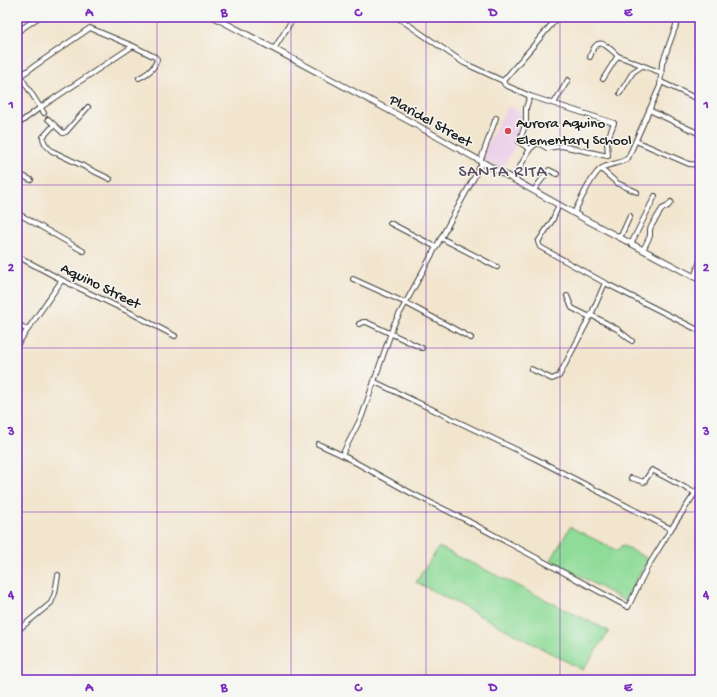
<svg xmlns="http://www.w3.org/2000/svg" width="717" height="697" viewBox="0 0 717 697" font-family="'Gochi Hand',sans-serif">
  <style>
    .built { fill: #ecd1e9 }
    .grass { fill: #8fdb98; stroke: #567c5a }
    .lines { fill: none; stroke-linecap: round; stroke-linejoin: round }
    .minor-casing { stroke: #3c3a37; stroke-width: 6 }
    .tertiary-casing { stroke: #3c3a37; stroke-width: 7 }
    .minor { stroke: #fff; stroke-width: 4 }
    .tertiary { stroke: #fff; stroke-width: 5 }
    .grid { fill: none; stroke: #7b2cbf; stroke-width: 1; stroke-opacity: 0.55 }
    .poi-dot { fill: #d1495b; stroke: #f6f6f2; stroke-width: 1.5 }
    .labels { text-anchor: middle; stroke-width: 3; stroke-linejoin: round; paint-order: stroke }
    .street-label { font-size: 15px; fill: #1c1c1c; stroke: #f6f6f2 }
    .poi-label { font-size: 15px; fill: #1c1c1c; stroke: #f6f6f2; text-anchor: start }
    .quarter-label { font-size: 17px; letter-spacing: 1px; fill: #5a4d5f; stroke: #f6f6f2 }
    .neatline { fill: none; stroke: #7b2cbf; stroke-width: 1.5 }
    .grid-label { font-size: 13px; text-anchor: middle; font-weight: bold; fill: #7b2cbf }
  </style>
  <rect width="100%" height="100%" fill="#f6f6f2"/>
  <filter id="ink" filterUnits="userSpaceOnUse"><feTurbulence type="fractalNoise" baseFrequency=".025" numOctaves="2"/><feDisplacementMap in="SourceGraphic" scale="8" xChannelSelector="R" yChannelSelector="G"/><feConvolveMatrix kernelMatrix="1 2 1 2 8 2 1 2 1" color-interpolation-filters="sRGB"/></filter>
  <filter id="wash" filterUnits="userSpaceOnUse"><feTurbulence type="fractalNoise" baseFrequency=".012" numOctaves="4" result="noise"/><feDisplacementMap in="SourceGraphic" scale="16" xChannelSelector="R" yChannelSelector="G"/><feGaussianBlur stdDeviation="0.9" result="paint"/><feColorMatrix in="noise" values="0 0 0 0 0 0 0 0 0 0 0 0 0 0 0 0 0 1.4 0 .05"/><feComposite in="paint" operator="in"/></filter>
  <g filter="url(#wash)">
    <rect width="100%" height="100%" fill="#f2e5ce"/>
    <path class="built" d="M508,106L522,113L524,122L519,139L502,170L480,158Z"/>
    <g class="grass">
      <path d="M570,527L618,551L622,545L648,559L625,601L551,560Z"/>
      <path d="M439,547L609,631L583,670L416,582Z"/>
    </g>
  </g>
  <g filter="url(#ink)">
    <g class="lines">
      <g class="minor-casing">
        <g id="minor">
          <path d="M397,17L464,63L503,81"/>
          <path d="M17,32L39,17"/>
          <path d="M274,49L294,17"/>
          <path d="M590,57C597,34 606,45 618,56"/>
          <path d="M17,71L44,113"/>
          <path d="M17,78L90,28L133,46L155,57L157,59C155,69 147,74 139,78"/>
          <path d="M603,79L617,57L618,56L662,73"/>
          <path d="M661,82L700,100"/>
          <path d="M620,93L633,72L642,66"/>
          <path d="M554,103L568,80"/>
          <path d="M649,110L700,134"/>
          <path d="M48,119L63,133L66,132L88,107"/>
          <path d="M17,125L41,107L133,46"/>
          <path d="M54,125L43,137C43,143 47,147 52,151L110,179"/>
          <path d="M636,141L689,164L700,165"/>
          <path d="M530,149L536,144L538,143L547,148L562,146L608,156L607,141L614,123L530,96L505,85L503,81L558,17"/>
          <path d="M480,162L496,118"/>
          <path d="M482,163L394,324L362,416L342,455L411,493L466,520L628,607L647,568L671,529"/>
          <path d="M601,169L617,183L637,192"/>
          <path d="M17,173L31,180"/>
          <path d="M513,179L530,149L519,142L526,123V108L530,96"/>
          <path d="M534,190L549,170L557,174"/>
          <path d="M559,205L552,221L538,242L540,247L605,283L700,331"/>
          <path d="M17,213L83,251"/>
          <path d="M574,213C580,202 592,174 602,168C609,164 623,163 628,158L660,86L662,64L679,17"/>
          <path d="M390,223L436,247"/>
          <path d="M441,238L497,267"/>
          <path d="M620,238L630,216"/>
          <path d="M631,244L655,196"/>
          <path d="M643,250L650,236V229L652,225L662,209L668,206L671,202"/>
          <path d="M17,256L62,280L131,313L175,336"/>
          <path d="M694,277L700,261"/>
          <path d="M353,279L406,303L471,338"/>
          <path d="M605,283L591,315L617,329L632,341"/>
          <path d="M567,296L572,308L590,317"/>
          <path d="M17,323L27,330"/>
          <path d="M359,324L363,322H366L422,348"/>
          <path d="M17,345L62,280"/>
          <path d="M531,369L552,379L559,376L591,315"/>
          <path d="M375,382L538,460L671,529L700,486"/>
          <path d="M318,444L342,455"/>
          <path d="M631,478L644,482L652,470L695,493"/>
          <path d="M17,631L51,603L55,593L58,575"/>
        </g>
      </g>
      <g class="tertiary-casing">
        <path id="tertiary" d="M214,17L409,121L577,215L700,280"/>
      </g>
      <use href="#minor" class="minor"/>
      <use href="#tertiary" class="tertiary"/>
    </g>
  </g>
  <path class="grid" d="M157,17V680M291,17V680M426,17V680M560,17V680M17,185H700M17,348H700M17,512H700"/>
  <circle class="poi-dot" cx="508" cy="131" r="4"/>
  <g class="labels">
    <g class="street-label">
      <text transform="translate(431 120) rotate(29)" y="5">Plaridel Street</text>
      <text transform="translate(101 285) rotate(26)" y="5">Aquino Street</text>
    </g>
    <g class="poi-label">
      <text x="516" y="127">Aurora Aquino<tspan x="516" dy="17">Elementary School</tspan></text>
    </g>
    <g class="quarter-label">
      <text x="503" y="176">SANTA RITA</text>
    </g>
  </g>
  <rect width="717" height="697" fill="none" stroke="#f6f6f2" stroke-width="44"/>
  <rect x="22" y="22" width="673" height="653" class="neatline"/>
  <g class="grid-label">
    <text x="89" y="16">A</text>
    <text x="224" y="16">B</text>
    <text x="358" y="16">C</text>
    <text x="493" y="16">D</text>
    <text x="628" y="16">E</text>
    <text x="11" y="108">1</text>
    <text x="706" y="108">1</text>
    <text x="11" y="271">2</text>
    <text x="706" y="271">2</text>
    <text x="11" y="435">3</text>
    <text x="706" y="435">3</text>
    <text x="11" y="598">4</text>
    <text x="706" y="598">4</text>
    <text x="89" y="691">A</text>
    <text x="224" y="691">B</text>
    <text x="358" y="691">C</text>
    <text x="493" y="691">D</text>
    <text x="628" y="691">E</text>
  </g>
</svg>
